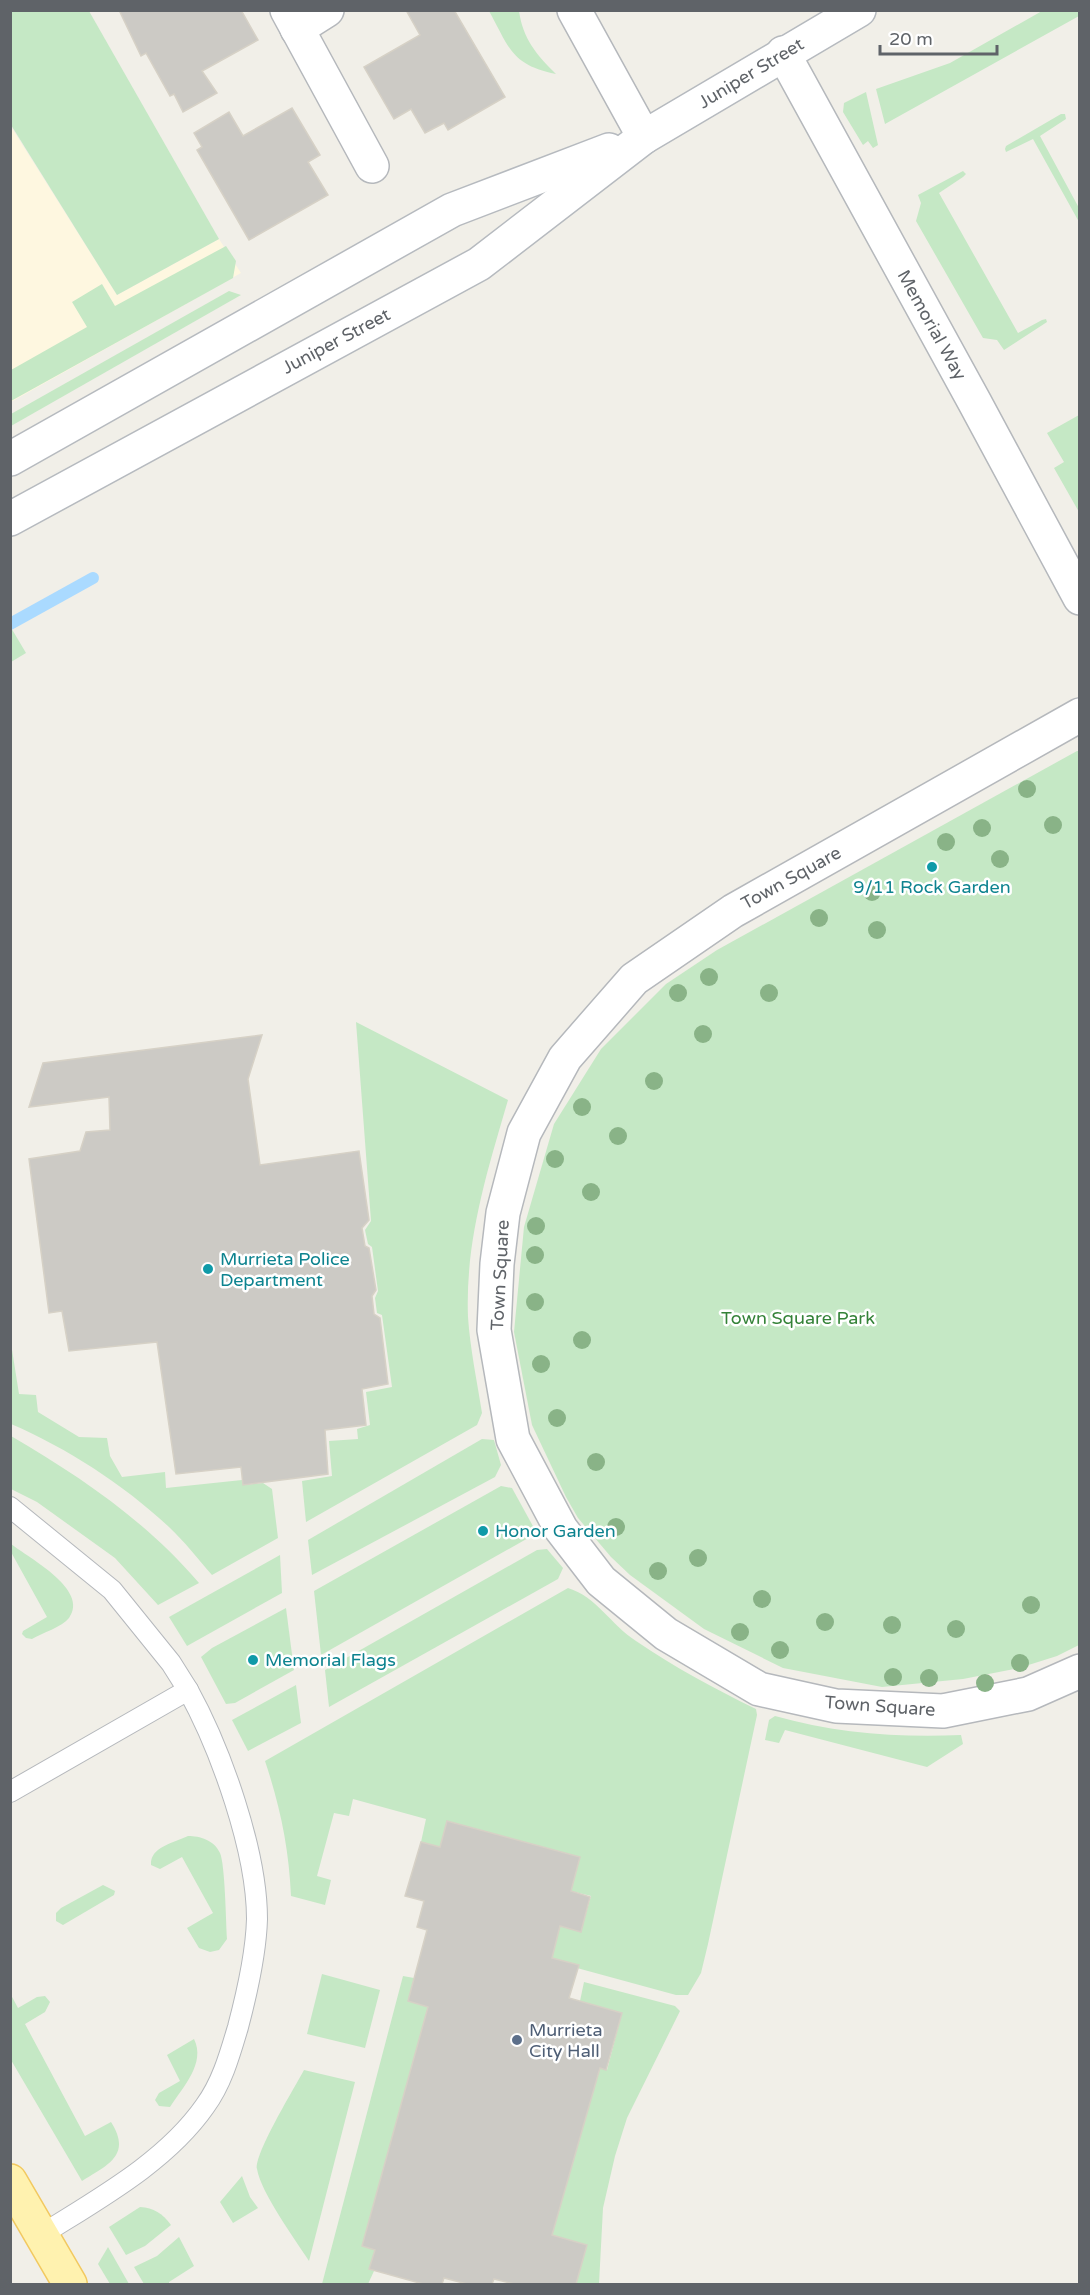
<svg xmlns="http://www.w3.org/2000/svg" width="1090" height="2295" viewBox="0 0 1090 2295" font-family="'Varela Round',sans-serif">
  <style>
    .commercial { fill: #fef7e0 }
    .green { fill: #c5e8c5 }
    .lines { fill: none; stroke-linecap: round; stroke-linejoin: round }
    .stream { stroke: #aadaff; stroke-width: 12 }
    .building { fill: #cccac5; stroke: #d6d1c6; stroke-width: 1.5 }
    .lane-casing { stroke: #b5b8bc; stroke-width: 22 }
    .street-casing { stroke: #b5b8bc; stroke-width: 36 }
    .secondary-casing { stroke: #b6babf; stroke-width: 36 }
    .primary-casing { stroke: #f2c960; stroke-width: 36 }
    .lane { stroke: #fff; stroke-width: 20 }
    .street { stroke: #fff; stroke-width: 33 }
    .secondary { stroke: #fff; stroke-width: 33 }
    .primary { stroke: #fff2af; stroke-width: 33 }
    .tree { fill: #89b387 }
    .culture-dot { fill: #0f9aa8; stroke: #fff; stroke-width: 2 }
    .service-dot { fill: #5c6f8a; stroke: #fff; stroke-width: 2 }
    .labels { text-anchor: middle; stroke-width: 5; stroke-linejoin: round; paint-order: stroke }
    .street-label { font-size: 18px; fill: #5f6368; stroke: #fff }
    .culture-label { font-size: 18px; fill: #0d838f; stroke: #fff; text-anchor: start }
    .park-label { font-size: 18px; fill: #348238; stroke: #fff }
    .service-label { font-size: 18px; fill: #4e5e75; stroke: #fff; text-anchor: start }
  </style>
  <rect width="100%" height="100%" fill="#f1efe8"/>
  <path class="commercial" d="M10,125L117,295L219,239L241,273L11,402Z"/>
  <g class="green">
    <path d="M11,10L89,11L219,239L117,295L11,125Z"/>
    <path d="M489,11H519C523,39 536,54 556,74C511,65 509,47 489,11Z"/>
    <path d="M1042,11H1079V16L885,124L876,89L950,63Z"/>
    <path d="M866,92L878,145L873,148L868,141L863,145L843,112L844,103Z"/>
    <path d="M1061,114H1065L1066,119L1040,136L1079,208V222L1033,139L1006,152L1005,149L1006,146Z"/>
    <path d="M963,171L966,174L963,177L939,193L1018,333L1042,320L1046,319L1047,322L1004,350L997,340L983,338L916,221L921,203L918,195Z"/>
    <path d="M226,246L236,261L233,278L11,401V370L87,327L72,302L102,284L115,306Z"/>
    <path d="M229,291L241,295L11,426V414Z"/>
    <path d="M1079,415V512L1054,468L1064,462L1047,433Z"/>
    <path d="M10,626L26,653L11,662H10Z"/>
    <path d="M1077,751H1080L1079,1645L1057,1656L1019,1668L963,1679L882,1687L783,1668L704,1629L630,1575L611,1557L578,1518L566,1497L532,1425L514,1332L524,1227L554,1124L601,1049L666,984L717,950Z"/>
    <path d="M356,1022L508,1100C487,1172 465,1241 468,1317C470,1348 477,1381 482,1413L477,1425L306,1522L302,1481L332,1476L329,1441L358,1439L357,1429L370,1425L366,1392L392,1387L382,1315L377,1313L375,1298L378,1291L372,1247L368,1244L365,1230L371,1221Z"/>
    <path d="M10,1337L19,1394L36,1395L38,1412L79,1437L107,1438L110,1456L122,1477L165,1472L166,1488L242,1480L243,1485L263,1483L272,1489L278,1538L212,1575C198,1559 184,1541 169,1527C124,1485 67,1448 11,1424Z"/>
    <path d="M11,1436C81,1477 146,1521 199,1583L158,1605L115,1558L37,1502L11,1489Z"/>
    <path d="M482,1439L494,1440L501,1465L495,1477L312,1575L308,1540Z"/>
    <path d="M501,1486L512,1488L534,1528L530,1537L321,1655L314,1591Z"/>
    <path d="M11,1544C29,1558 90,1590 69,1618C62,1627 42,1633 32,1639L26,1638L22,1634L23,1631L47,1617L11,1552Z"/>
    <path d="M547,1549L563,1568L558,1579L329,1707L325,1670L537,1550Z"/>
    <path d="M280,1555L282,1593L187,1646L169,1617Z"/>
    <path d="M568,1588C597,1597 611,1625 636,1641C674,1667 715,1689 756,1709L757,1715L708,1944L701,1973L688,1995H676L577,1968L578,1965L552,1958L560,1926L581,1931L591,1896L571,1891L580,1857L447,1821L440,1847L421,1842L426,1819L353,1799L349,1816L334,1813L317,1876L331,1880L325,1905L291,1896C289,1848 280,1806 265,1761Z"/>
    <path d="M286,1608L294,1670L235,1703L226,1704L201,1657L212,1648Z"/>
    <path d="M296,1685L301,1723L248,1751L232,1720Z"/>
    <path d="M775,1716C834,1733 900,1738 961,1735L963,1744L927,1767L785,1730L779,1743L765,1740L769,1720Z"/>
    <path d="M188,1836C200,1836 214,1840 220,1853C225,1864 226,1922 227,1939L219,1950L210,1952L199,1948L187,1928L213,1913L182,1857L160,1869L151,1865C150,1847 173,1843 188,1836Z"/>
    <path d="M103,1885L115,1891L114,1895L63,1925L56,1921V1913L61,1908Z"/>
    <path d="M322,1974L380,1990L365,2048L307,2034Z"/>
    <path d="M403,1976L414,1978L408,2001L428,2007L363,2246L375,2250L370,2269L374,2271L368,2284H322Z"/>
    <path d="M584,1982L675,2006L680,2011L627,2118L615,2156L603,2208L599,2284H576L587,2245L552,2235L600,2068L607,2070L622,2013L580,2001Z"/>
    <path d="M11,1995L18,2008L37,1997L45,1996L50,2002L45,2012L25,2024L85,2136L111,2122C132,2155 108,2165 82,2181L11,2060Z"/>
    <path d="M194,2039C206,2063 183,2087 170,2107L159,2106L155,2100L159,2093L180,2081L167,2055Z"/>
    <path d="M304,2070L355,2082L309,2261C295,2239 261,2193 257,2169C254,2154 295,2087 304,2070Z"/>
    <path d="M242,2176L250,2197L258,2208L233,2223L220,2202Z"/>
    <path d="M140,2207C154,2208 162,2213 171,2225L145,2246L126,2255L109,2227Z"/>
    <path d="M179,2237L194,2266L169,2282V2284H144L134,2267L157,2256Z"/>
    <path d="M108,2247L129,2284H110L98,2264Z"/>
  </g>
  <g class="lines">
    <path class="stream" d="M10,624L93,578"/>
  </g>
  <g class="building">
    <path d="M119,10H241L258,40L202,71L217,93L183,112L174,94L170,96L146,53L141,56Z"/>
    <path d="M406,10H454L505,97L448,130L444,123L425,133L411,109L394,119L364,67L420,35Z"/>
    <path d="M292,108L320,155L308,162L328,195L249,240L197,150L202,147L194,133L229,112L243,136Z"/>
    <path d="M262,1035L248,1079L260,1165L359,1151L369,1220L362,1228L365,1246L369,1248L376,1290L372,1296L374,1314L380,1318L388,1384L362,1389L366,1425L325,1430L328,1474L243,1485L241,1467L176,1474L157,1342L69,1351L62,1311L49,1313L29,1159L80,1151L86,1132L110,1130L109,1097L29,1107L43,1063Z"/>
    <path d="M447,1821L580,1857L571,1891L590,1897L581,1932L560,1926L552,1958L579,1965L569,1998L622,2013L606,2070L600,2068L552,2235L587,2245L576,2284H514L494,2279L492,2284H467L444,2278L442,2284H423L369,2269L375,2250L362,2246L428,2007L408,2001L427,1930L417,1927L424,1901L405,1896L421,1842L440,1847Z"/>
  </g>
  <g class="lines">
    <g class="lane-casing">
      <g id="lane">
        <path d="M10,1507L112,1590L171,1663L188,1690"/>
        <path d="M10,1792L188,1690C221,1750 257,1851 257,1919C256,1955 247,1993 238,2027C230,2054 222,2083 205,2106C166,2162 98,2199 41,2235"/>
      </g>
    </g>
    <g class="street-casing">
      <g id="street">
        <path d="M287,10L372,166"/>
        <path d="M574,10L644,137"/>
        <path d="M297,29L327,10"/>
        <path d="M783,53L974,401L1080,598"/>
        <path d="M1080,715L733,911L634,979L565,1058L524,1133L503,1213L497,1264L494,1330L513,1439L561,1529L601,1581L666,1634L759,1689L836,1706L943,1711L1028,1694L1080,1671"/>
      </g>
    </g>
    <g class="secondary-casing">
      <g id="secondary">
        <path d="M10,459L452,210L609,150"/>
        <path d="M10,519L479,264L644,137L859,10"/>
      </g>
    </g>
    <g class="primary-casing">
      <path id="primary" d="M10,2181L70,2284"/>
    </g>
    <use href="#lane" class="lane"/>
    <use href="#street" class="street"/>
    <use href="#secondary" class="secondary"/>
    <use href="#primary" class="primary"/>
  </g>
  <g class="tree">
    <circle cx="1027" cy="789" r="9"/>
    <circle cx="1053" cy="825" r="9"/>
    <circle cx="982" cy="828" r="9"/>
    <circle cx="946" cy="842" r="9"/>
    <circle cx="1000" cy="859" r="9"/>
    <circle cx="872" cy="892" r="9"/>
    <circle cx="819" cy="918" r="9"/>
    <circle cx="877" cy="930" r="9"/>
    <circle cx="709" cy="977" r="9"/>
    <circle cx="678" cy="993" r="9"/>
    <circle cx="769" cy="993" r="9"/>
    <circle cx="703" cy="1034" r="9"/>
    <circle cx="654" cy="1081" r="9"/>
    <circle cx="582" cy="1107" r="9"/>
    <circle cx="618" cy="1136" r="9"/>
    <circle cx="555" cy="1159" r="9"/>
    <circle cx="591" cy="1192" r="9"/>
    <circle cx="536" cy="1226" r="9"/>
    <circle cx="535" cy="1255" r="9"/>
    <circle cx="535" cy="1302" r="9"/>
    <circle cx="582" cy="1340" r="9"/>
    <circle cx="541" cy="1364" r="9"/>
    <circle cx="557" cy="1418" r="9"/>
    <circle cx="596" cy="1462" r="9"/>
    <circle cx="616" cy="1527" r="9"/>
    <circle cx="698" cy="1558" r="9"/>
    <circle cx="658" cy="1571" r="9"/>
    <circle cx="762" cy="1599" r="9"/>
    <circle cx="1031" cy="1605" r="9"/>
    <circle cx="825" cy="1622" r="9"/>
    <circle cx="892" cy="1625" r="9"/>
    <circle cx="956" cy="1629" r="9"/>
    <circle cx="740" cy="1632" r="9"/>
    <circle cx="780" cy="1650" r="9"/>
    <circle cx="1020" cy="1663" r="9"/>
    <circle cx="893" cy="1677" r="9"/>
    <circle cx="929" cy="1678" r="9"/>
    <circle cx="985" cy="1683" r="9"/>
  </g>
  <g class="culture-dot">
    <circle cx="932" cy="867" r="6"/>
    <circle cx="208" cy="1269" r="6"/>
    <circle cx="483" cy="1531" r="6"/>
    <circle cx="253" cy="1660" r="6"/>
  </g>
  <circle class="service-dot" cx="517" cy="2040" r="6"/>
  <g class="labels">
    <g class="street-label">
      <text transform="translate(751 73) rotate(-31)" y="6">Juniper Street</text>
      <text transform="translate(932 325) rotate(61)" y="6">Memorial Way</text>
      <text transform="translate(336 341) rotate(-28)" y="6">Juniper Street</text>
      <text transform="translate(791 878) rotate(-29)" y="6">Town Square</text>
      <text transform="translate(500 1275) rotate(-87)" y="6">Town Square</text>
      <text transform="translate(880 1706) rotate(4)" y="6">Town Square</text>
    </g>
    <g class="culture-label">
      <text x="932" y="893" text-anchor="middle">9/11 Rock Garden</text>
      <text x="220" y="1265">Murrieta Police<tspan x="220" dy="21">Department</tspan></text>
      <text x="495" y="1537">Honor Garden</text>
      <text x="265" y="1666">Memorial Flags</text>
    </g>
    <g class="park-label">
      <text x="798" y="1324">Town Square Park</text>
    </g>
    <g class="service-label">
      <text x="529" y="2036">Murrieta<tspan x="529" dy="21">City Hall</tspan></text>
    </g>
  </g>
  <rect width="1090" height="2295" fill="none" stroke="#5f6368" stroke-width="24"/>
  <path d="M880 45v9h117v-9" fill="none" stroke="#5f6368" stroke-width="3"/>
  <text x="889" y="45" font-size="18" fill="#5f6368" stroke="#ffffff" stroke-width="4.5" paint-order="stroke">20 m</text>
</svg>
